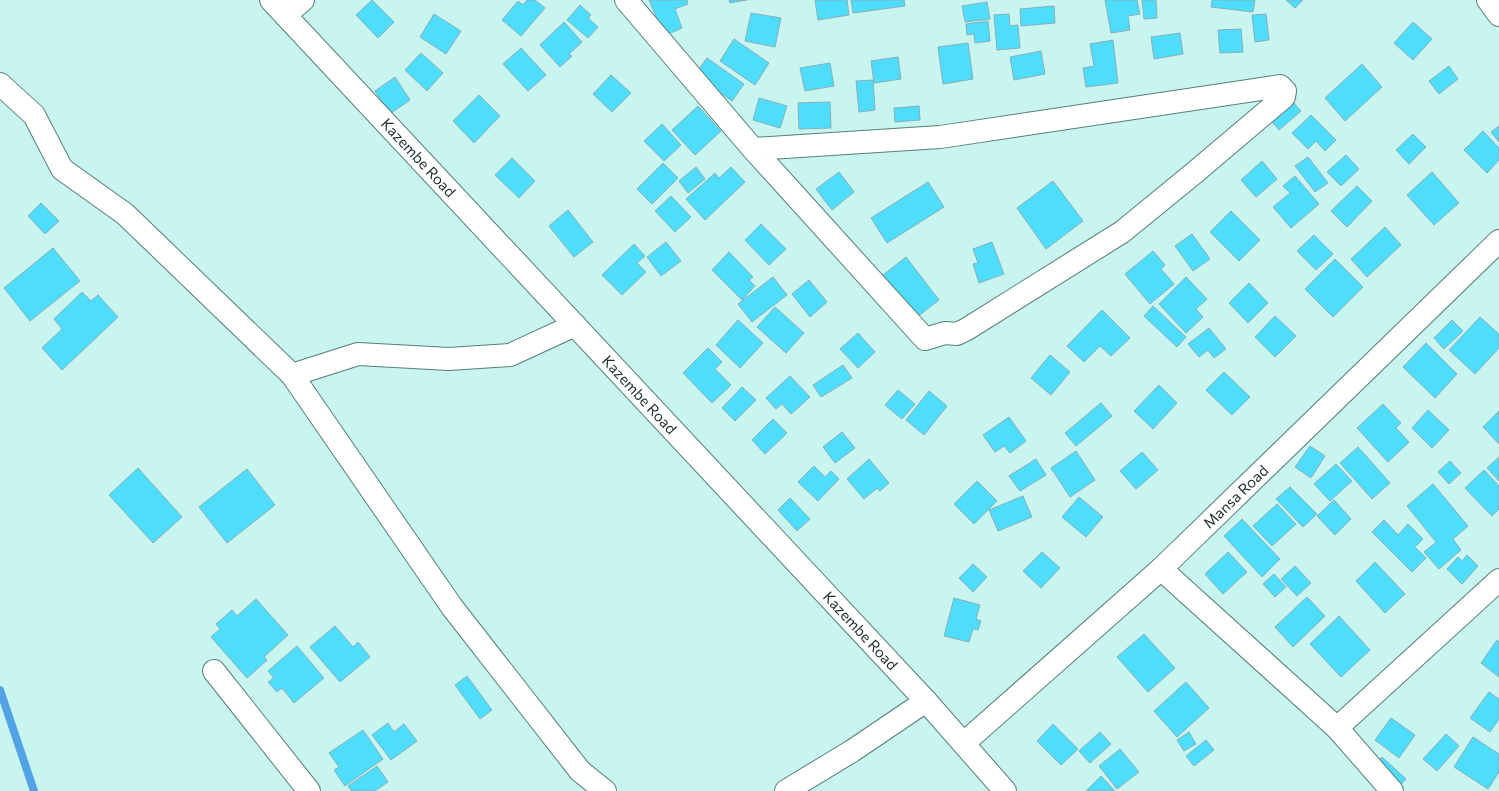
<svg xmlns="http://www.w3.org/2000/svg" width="1499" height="791" viewBox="0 0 1499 791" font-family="Commissioner,sans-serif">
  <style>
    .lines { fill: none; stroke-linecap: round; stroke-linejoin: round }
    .stream { stroke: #52a2e5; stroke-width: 8 }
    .building { fill: #4fddfd; stroke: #86afba }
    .minor-casing { stroke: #557f79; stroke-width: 24 }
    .secondary-casing { stroke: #557f79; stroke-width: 24 }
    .minor { stroke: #fff; stroke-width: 22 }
    .secondary { stroke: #fff; stroke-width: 22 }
    .labels { text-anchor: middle; stroke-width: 3; stroke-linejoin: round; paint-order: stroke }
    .street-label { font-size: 15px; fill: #1e2f2d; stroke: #fff }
  </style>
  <rect width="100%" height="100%" fill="#c8f5ef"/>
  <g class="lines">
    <path class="stream" d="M0,690L34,791"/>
  </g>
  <g class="building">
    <path d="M372,0L394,22L378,38L356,15Z"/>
    <path d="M527,0H535L545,8L521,36L502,20L518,1L523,5Z"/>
    <path d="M649,0H687L688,4L675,9L682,28L664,36Z"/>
    <path d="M729,0H747L730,3Z"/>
    <path d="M815,0H847L849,15L818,20Z"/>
    <path d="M851,0H904L905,6L853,13Z"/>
    <path d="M1105,0H1137L1140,14L1128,16L1130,30L1111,33Z"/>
    <path d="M1142,0H1156L1157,18L1144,19Z"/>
    <path d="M1212,0H1255L1253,12L1211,7Z"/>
    <path d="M1286,0H1303L1295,8Z"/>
    <path d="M987,2L990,19L965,22L962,6Z"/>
    <path d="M580,5L591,15L588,18L598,27L588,38L567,20Z"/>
    <path d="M1054,6L1055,23L1021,26L1020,9Z"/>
    <path d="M751,13L781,18L775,47L745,41Z"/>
    <path d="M434,14L461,31L446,54L420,37Z"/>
    <path d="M1009,14L1010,26L1018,25L1020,48L997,50L994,15Z"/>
    <path d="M1266,14L1269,40L1255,42L1252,15Z"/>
    <path d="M988,21L990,41L975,43L974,34L967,35L966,24Z"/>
    <path d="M564,22L582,42L569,54L572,56L560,67L540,45Z"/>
    <path d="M1413,22L1432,39L1413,60L1394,43Z"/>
    <path d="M1241,29L1243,52L1220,53L1218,30Z"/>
    <path d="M1180,33L1183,54L1154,59L1151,37Z"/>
    <path d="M734,39L769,63L755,85L720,61Z"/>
    <path d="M1113,40L1118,83L1086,87L1083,68L1094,66L1090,44Z"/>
    <path d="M968,43L973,79L943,84L938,47Z"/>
    <path d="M521,48L546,75L528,91L503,64Z"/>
    <path d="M1041,51L1045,74L1014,80L1010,57Z"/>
    <path d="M421,53L443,73L427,91L405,70Z"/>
    <path d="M898,57L901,79L874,83L871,61Z"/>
    <path d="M707,58L744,84L732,101L695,75Z"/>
    <path d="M830,63L834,86L805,91L800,68Z"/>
    <path d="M1362,64L1382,87L1345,121L1325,98Z"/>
    <path d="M1449,66L1458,79L1439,94L1429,81Z"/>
    <path d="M611,75L631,93L612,112L593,94Z"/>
    <path d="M395,77L410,100L390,114L375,91Z"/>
    <path d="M873,80L875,110L859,112L856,81Z"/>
    <path d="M479,95L500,116L474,143L453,121Z"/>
    <path d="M759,98L787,106L780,128L753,120Z"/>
    <path d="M1291,100L1301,111L1279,130L1269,118Z"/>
    <path d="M830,102L831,128L799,129L798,103Z"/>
    <path d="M698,106L721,131L695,155L672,130Z"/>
    <path d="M919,106L920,120L895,122L894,108Z"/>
    <path d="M1311,115L1336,140L1325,151L1316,141L1308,149L1292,133Z"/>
    <path d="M662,124L681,145L664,161L644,141Z"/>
    <path d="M1499,126V142L1491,132Z"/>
    <path d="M1483,131L1499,148V160L1487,173L1464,150Z"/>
    <path d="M1413,134L1426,147L1409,164L1396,150Z"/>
    <path d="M1346,155L1359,169L1341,186L1327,172Z"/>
    <path d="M1308,157L1328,183L1315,192L1295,166Z"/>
    <path d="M512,158L535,181L519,198L495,175Z"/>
    <path d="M1262,161L1277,179L1256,197L1241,180Z"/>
    <path d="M663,163L678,178L652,204L637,189Z"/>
    <path d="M696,167L705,179L688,193L679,181Z"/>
    <path d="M731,167L745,182L705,220L686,199L715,173L719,178Z"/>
    <path d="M839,172L854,192L832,210L816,189Z"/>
    <path d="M1432,172L1459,203L1434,225L1407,195Z"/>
    <path d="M1295,176L1319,204L1291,228L1273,207L1290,193L1283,186Z"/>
    <path d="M1053,181L1083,221L1046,249L1017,208Z"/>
    <path d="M928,182L944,207L887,243L871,218Z"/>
    <path d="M1357,186L1372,201L1347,227L1331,211Z"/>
    <path d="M671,196L691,217L675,232L655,211Z"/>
    <path d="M41,203L59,221L45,234L28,216Z"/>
    <path d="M568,210L593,242L574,257L549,226Z"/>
    <path d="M1231,211L1260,240L1239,261L1210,232Z"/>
    <path d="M761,224L786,249L769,265L745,240Z"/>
    <path d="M1385,227L1401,245L1367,277L1351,259Z"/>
    <path d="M1192,234L1210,259L1193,271L1175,246Z"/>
    <path d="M1314,235L1333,254L1316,270L1297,251Z"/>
    <path d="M666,242L681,261L661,276L647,257Z"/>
    <path d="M992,242L1004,274L979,283L973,264L978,263L973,249Z"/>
    <path d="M634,244L645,256L637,263L646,272L622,295L602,275Z"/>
    <path d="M53,248L80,281L30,321L4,288Z"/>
    <path d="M1153,251L1165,265L1161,269L1174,284L1150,304L1125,274Z"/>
    <path d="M729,252L753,277L749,280L755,286L742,300L712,270Z"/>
    <path d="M906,257L939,300L917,317L883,275Z"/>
    <path d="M1335,259L1363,287L1333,317L1305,289Z"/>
    <path d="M773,277L787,295L752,322L738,304Z"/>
    <path d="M1186,277L1207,299L1196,309L1203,317L1186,333L1159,304Z"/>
    <path d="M809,280L827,302L810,317L792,294Z"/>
    <path d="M1249,283L1268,303L1248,323L1229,303Z"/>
    <path d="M82,292L91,301L98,295L118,317L62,370L42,348L62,329L54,319Z"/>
    <path d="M1153,306L1186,337L1177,347L1144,316Z"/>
    <path d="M775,307L804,333L786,353L757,327Z"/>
    <path d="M1102,310L1130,338L1111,356L1100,346L1084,362L1067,346Z"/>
    <path d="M1275,316L1296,336L1275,357L1255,337Z"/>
    <path d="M1480,317L1499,334V348L1475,374L1449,350Z"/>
    <path d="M738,320L763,343L740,368L716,345Z"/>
    <path d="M1452,320L1463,331L1444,349L1434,338Z"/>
    <path d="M1209,328L1226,349L1214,358L1208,350L1199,357L1188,344Z"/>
    <path d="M858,333L875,352L858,368L840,349Z"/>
    <path d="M1426,343L1457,374L1435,398L1403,367Z"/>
    <path d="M708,348L722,362L715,369L731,385L712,403L683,373Z"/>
    <path d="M1050,355L1070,372L1051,395L1031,378Z"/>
    <path d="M843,365L852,378L821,397L813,385Z"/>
    <path d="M1224,372L1250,397L1232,415L1206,390Z"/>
    <path d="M790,376L810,397L791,414L782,404L776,409L766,398Z"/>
    <path d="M1159,385L1177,403L1153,429L1134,411Z"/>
    <path d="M742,387L756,400L735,421L722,408Z"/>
    <path d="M898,390L915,404L902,419L885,405Z"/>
    <path d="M929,391L947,406L924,435L906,420Z"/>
    <path d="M1101,403L1112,416L1076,446L1065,433Z"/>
    <path d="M1383,404L1401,423L1396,428L1409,442L1388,462L1357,428Z"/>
    <path d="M1428,410L1449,430L1432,448L1412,428Z"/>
    <path d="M1499,411V444L1483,427Z"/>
    <path d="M1009,417L1026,441L1010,453L1004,446L995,452L983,435Z"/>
    <path d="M773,419L787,433L765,454L752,440Z"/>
    <path d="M842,432L855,448L835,463L823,447Z"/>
    <path d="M1310,446L1325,456L1311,478L1295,467Z"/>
    <path d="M1358,447L1390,483L1372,499L1340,463Z"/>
    <path d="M1076,451L1095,480L1070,497L1051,468Z"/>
    <path d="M1142,452L1158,470L1136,489L1120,471Z"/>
    <path d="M1499,457V481L1487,468Z"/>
    <path d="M869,459L889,483L880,491L877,488L864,499L847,479Z"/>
    <path d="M1036,459L1046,475L1020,491L1009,476Z"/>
    <path d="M1450,461L1461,473L1449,484L1438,472Z"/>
    <path d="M1336,464L1352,481L1330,501L1314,484Z"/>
    <path d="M814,466L825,477L831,471L839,479L818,501L798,482Z"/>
    <path d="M138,468L182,517L153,543L109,495Z"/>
    <path d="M247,469L275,505L227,543L199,507Z"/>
    <path d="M1484,470L1499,486V509L1492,516L1465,488Z"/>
    <path d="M977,481L997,501L974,524L954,504Z"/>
    <path d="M1433,484L1468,526L1453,539L1461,550L1439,569L1424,552L1436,542L1407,506Z"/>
    <path d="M1290,487L1317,514L1303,527L1276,499Z"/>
    <path d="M1023,496L1032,517L998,531L989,510Z"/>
    <path d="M1079,497L1103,517L1086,537L1062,517Z"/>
    <path d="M790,498L810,519L797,531L778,510Z"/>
    <path d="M1334,500L1351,519L1335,535L1317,516Z"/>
    <path d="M1277,504L1296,524L1272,546L1253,526Z"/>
    <path d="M1242,519L1280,559L1262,577L1224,536Z"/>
    <path d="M1384,520L1398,535L1408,524L1423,539L1415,547L1426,558L1412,572L1372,532Z"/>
    <path d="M1042,552L1060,568L1041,588L1023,571Z"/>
    <path d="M1228,552L1247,572L1223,594L1205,574Z"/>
    <path d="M1467,555L1478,566L1462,584L1447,569L1458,557L1462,561Z"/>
    <path d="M1375,562L1405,594L1385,613L1356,581Z"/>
    <path d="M973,564L987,577L973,592L959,578Z"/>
    <path d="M1295,566L1311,583L1297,596L1281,579Z"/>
    <path d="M1274,574L1286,587L1275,597L1263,584Z"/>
    <path d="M1307,597L1325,616L1293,647L1275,627Z"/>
    <path d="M954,598L980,605L976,619L981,621L978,630L973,629L969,642L944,636Z"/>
    <path d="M256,599L288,635L264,657L267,660L247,678L211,637L220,629L216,624L232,610L237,616Z"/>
    <path d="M1339,616L1370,650L1341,677L1310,644Z"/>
    <path d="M335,626L353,647L358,642L370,657L340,682L310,647Z"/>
    <path d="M1144,634L1175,668L1148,692L1117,657Z"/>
    <path d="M1497,640L1499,642V677L1481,663Z"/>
    <path d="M297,646L324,678L294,703L282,688L277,692L268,682L274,678L268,671Z"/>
    <path d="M467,676L492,710L480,719L455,685Z"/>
    <path d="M1186,682L1209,708L1177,737L1154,711Z"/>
    <path d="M1489,692L1499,699V719L1490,732L1470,718Z"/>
    <path d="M1391,718L1415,735L1399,758L1375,740Z"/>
    <path d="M388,723L394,732L404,724L417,741L391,760L372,735Z"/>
    <path d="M1053,724L1078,749L1061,765L1037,741Z"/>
    <path d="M363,730L383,759L345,786L334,770L339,767L329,753Z"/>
    <path d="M1100,732L1111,744L1090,763L1079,751Z"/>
    <path d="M1189,732L1196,744L1184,751L1177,740Z"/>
    <path d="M1446,734L1459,746L1437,771L1423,759Z"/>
    <path d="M1473,737L1499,754V772L1488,789L1454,767Z"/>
    <path d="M1206,740L1214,750L1194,766L1186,756Z"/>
    <path d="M1120,749L1139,772L1117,789L1099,766Z"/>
    <path d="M1382,757L1406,779L1396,790L1371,769Z"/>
    <path d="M377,766L388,782L375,791H352L348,786Z"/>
    <path d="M1101,776L1115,791H1086Z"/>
  </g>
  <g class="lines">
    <g class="minor-casing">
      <g id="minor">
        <path d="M626,0L753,149L940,137L1274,87L1280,86L1285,91L1284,97L1193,174L1122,232L967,329L957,334L945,333L925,339L753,149"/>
        <path d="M1488,0L1499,15"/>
        <path d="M285,15L303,0"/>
        <path d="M0,84L34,115L62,169L125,214L292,375L452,607L580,771L605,791"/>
        <path d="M292,375L358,354L449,359L510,355L575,325"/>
        <path d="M1161,569L1337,728L1392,791"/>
        <path d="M214,671L309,791"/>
        <path d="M1337,728L1499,580"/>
        <path d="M964,743L1161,569L1499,241"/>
        <path d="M786,791L852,751L926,701"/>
      </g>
    </g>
    <g class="secondary-casing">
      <path id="secondary" d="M271,0L926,701L1005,791"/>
    </g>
    <use href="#minor" class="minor"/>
    <use href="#secondary" class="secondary"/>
  </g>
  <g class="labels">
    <g class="street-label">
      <text transform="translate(418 158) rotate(47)" y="5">Kazembe Road</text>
      <text transform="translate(639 395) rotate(47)" y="5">Kazembe Road</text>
      <text transform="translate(1236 497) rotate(-44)" y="5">Mansa Road</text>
      <text transform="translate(860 631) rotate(47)" y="5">Kazembe Road</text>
    </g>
  </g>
</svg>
